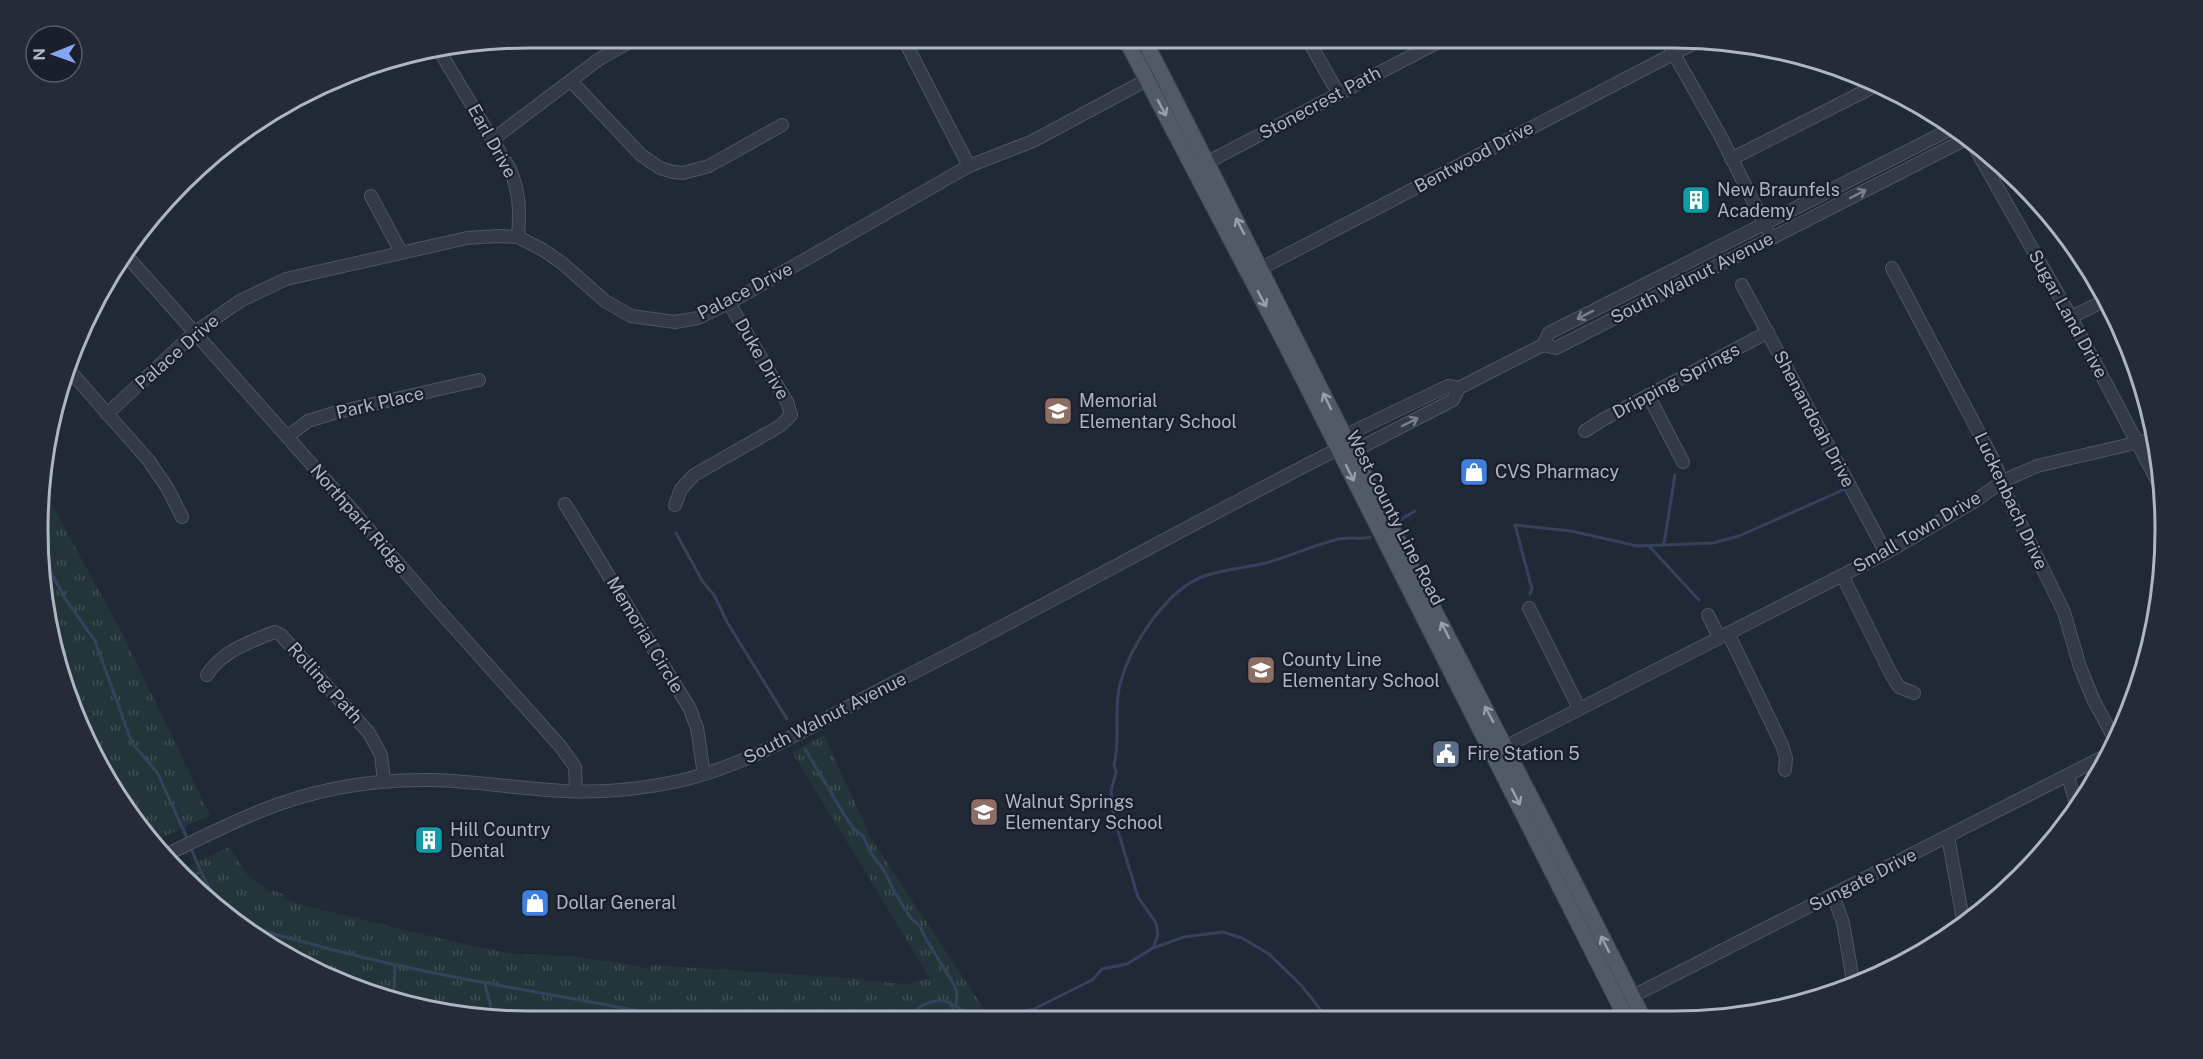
<svg xmlns="http://www.w3.org/2000/svg" width="2203" height="1059" viewBox="0 0 2203 1059" font-family="'Public Sans',sans-serif">
  <style>
    .grass { fill: url(#grass-tufts) }
    .lines { fill: none; stroke-linecap: round; stroke-linejoin: round }
    .stream { stroke: #35425d; stroke-width: 3 }
    .minor-casing { stroke: #4e5562; stroke-width: 14 }
    .major-casing { stroke: #3d4350; stroke-width: 17 }
    .minor { stroke: #343a47; stroke-width: 12 }
    .major { stroke: #525967; stroke-width: 15 }
    .oneway { stroke: #979ead }
    .oneway2 { stroke: #777e8c }
    .labels { text-anchor: middle; stroke-width: 4.5; stroke-linejoin: round; paint-order: stroke }
    .street-label { font-size: 18px; fill: #aeb5c4; stroke: #1a1f2b }
    .poi-label { font-size: 18px; fill: #aeb5c4; stroke: #1a1f2b; text-anchor: start }
    .rim { fill: none; stroke: #aeb5c4; stroke-width: 3 }
  </style>
  <defs>
    <pattern id="grass-tufts" width="24" height="20" patternUnits="userSpaceOnUse" patternTransform="scale(1.5)"><rect width="24" height="20" fill="#233538"/><path d="M3 7l-1-3M5 7V3M7 7l1-3M15 17l-1-3M17 17v-4M19 17l1-3" fill="none" stroke="#405053"/></pattern>
  </defs>
  <rect width="100%" height="100%" fill="#212836"/>
  <g class="grass">
    <path d="M45,492L122,633L210,815L155,841L88,747L42,593Z"/>
    <path d="M824,735L872,840L985,1010L967,1020L529,1021L504,1019L331,978L256,938L182,878L177,871L229,847L247,874L271,893L273,890L285,895L284,899L310,907L472,946L514,954L568,956L621,963L651,969V965L864,979V981L909,984L930,978L792,752Z"/>
  </g>
  <g class="lines">
    <g class="stream">
      <path d="M1400,520L1415,511"/>
      <path d="M676,533L703,582L714,595L727,622L787,719"/>
      <path d="M1664,544L1675,475"/>
      <path d="M1649,546L1699,600"/>
      <path d="M43,558L65,598L95,641L132,743L157,772L188,840"/>
      <path d="M1530,594L1532,589L1515,525L1571,531L1637,546L1713,543L1739,536L1843,490"/>
      <path d="M805,749L845,816L853,828L863,836L871,853L885,872L894,891L910,917L920,926L924,936L953,983L957,992L956,1005"/>
      <path d="M190,846C200,870 211,898 231,916C245,928 285,937 304,942C431,978 560,994 689,1021"/>
      <path d="M184,880L201,872"/>
      <path d="M1153,948L1158,935L1156,923L1138,897L1114,818L1111,791L1116,772L1114,765C1121,739 1113,711 1120,684C1130,646 1166,590 1204,576C1224,569 1245,568 1266,563C1290,556 1312,546 1335,540C1347,536 1365,540 1370,537"/>
      <path d="M485,985L494,1018"/>
      <path d="M394,991L395,966"/>
      <path d="M950,1002L958,1020"/>
      <path d="M917,1009C940,992 956,1004 975,1020"/>
      <path d="M912,1020L914,1014"/>
      <path d="M1015,1020L1022,1012L1034,1009L1092,980L1102,969L1127,964L1153,948L1184,937L1223,932L1242,938L1269,954L1301,985L1328,1019"/>
    </g>
    <g class="minor-casing">
      <g id="minor">
        <path d="M903,38L969,166"/>
        <path d="M1307,38L1338,93"/>
        <path d="M1665,38L1721,137L1767,229"/>
        <path d="M440,52L510,169C520,194 520,210 518,237"/>
        <path d="M571,81L641,155L660,168L673,172L683,173L709,166L782,125"/>
        <path d="M493,139L598,60L636,38"/>
        <path d="M1971,141L2071,317L2162,490"/>
        <path d="M1731,159L1879,84"/>
        <path d="M1200,166L1446,38"/>
        <path d="M371,196L401,252"/>
        <path d="M125,254L353,511L435,606L561,747L575,767L576,791"/>
        <path d="M1892,268L1995,463L2006,494L2064,612L2080,667L2093,699L2115,740"/>
        <path d="M1252,273L1700,40"/>
        <path d="M1742,285L1886,553"/>
        <path d="M2071,317L2106,300"/>
        <path d="M1543,345L1556,348L1968,138"/>
        <path d="M70,371L149,461L168,489L182,517"/>
        <path d="M1648,395L1683,462"/>
        <path d="M107,414L194,333L240,301L286,279L467,238L497,236L518,237L543,250L562,263L605,301L631,316L675,322L698,318L729,303L969,166L1033,141L1154,76"/>
        <path d="M1585,431L1604,419L1768,332"/>
        <path d="M287,437L308,421L334,413L479,380"/>
        <path d="M1345,450L1352,452L1453,400L1459,388"/>
        <path d="M565,504L690,709L697,728L704,774"/>
        <path d="M675,505L681,489L694,475L780,426L791,415L787,402L729,303"/>
        <path d="M1842,575L1891,674L1899,687L1914,693"/>
        <path d="M1529,608L1579,708"/>
        <path d="M1708,615L1719,637"/>
        <path d="M1728,633L1782,745L1786,758L1785,770"/>
        <path d="M207,675C220,653 245,644 269,634L275,632L281,635L369,733L381,755L384,781"/>
        <path d="M1497,751L1886,553L1975,501L2003,481L2037,466L2157,438"/>
        <path d="M2068,776L2077,807"/>
        <path d="M1948,837L1964,925"/>
        <path d="M166,855C196,840 226,825 258,812C313,789 373,779 432,780C476,781 521,789 565,791C603,793 642,789 679,781C756,763 823,719 893,683C1042,608 1188,525 1338,449L1344,436L1448,386L1459,388L1543,345L1549,333L1955,127"/>
        <path d="M1833,895L1843,923L1854,986"/>
        <path d="M1625,1000L2107,755"/>
      </g>
    </g>
    <g class="major-casing">
      <g id="major">
        <path d="M1125,38L1287,347L1626,1018"/>
        <path d="M1143,38C1212,170 1277,304 1345,437C1444,631 1546,823 1643,1018"/>
      </g>
    </g>
    <use href="#minor" class="minor"/>
    <use href="#major" class="major"/>
  </g>
  <defs><path id="oneway-shaft" d="M-6 0H5M1.5-3L5.5 0L1.5 3" fill="none" stroke-width="1.6" stroke-linecap="round" stroke-linejoin="round" transform="scale(1.5)"/></defs>
  <g class="oneway">
    <use href="#oneway-shaft" transform="translate(1162 108) rotate(62)"/>
    <use href="#oneway-shaft" transform="translate(1240 226) rotate(-117)"/>
    <use href="#oneway-shaft" transform="translate(1262 299) rotate(62)"/>
    <use href="#oneway-shaft" transform="translate(1327 401) rotate(-116)"/>
    <use href="#oneway-shaft" transform="translate(1350 473) rotate(63)"/>
    <use href="#oneway-shaft" transform="translate(1445 630) rotate(-117)"/>
    <use href="#oneway-shaft" transform="translate(1489 714) rotate(-118)"/>
    <use href="#oneway-shaft" transform="translate(1516 797) rotate(63)"/>
    <use href="#oneway-shaft" transform="translate(1605 944) rotate(-117)"/>
  </g>
  <g class="oneway2">
    <use href="#oneway-shaft" transform="translate(1858 194) rotate(-27)"/>
    <use href="#oneway-shaft" transform="translate(1585 315) rotate(153)"/>
    <use href="#oneway-shaft" transform="translate(1410 422) rotate(-27)"/>
  </g>
  <defs>
    <g id="building-square" transform="scale(1.5)"><rect x="-9" y="-9" width="18" height="18" rx="4" fill="#0f9aa8" stroke="#1a1f2b"/><path d="M-4-6H4V6H1V3H-1V6H-4ZM-2.5-4.3h1.7v1.8h-1.7ZM.8-4.3h1.7v1.8H.8ZM-2.5-1h1.7V.8h-1.7ZM.8-1h1.7V.8H.8Z" fill="#fff"/></g>
    <g id="school-square" transform="scale(1.5)"><rect x="-9" y="-9" width="18" height="18" rx="4" fill="#8d6e63" stroke="#1a1f2b"/><path d="M0-5L7-2L0 1L-7-2ZM-4 1L0 2.5L4 1V4Q0 6-4 4Z" fill="#fff"/></g>
    <g id="shop-square" transform="scale(1.5)"><rect x="-9" y="-9" width="18" height="18" rx="4" fill="#3f7fe0" stroke="#1a1f2b"/><path d="M-5-2.5h2.3a2.7 3.5 0 0 1 5.4 0H5L5.5 6h-11ZM-1.5-2.5h3a1.5 2.3 0 0 0-3 0Z" fill="#fff"/></g>
    <g id="civic-square" transform="scale(1.5)"><rect x="-9" y="-9" width="18" height="18" rx="4" fill="#5c6f8a" stroke="#1a1f2b"/><path d="M-.6-6.5H3V-4.5H.6V-3L4-1V1h2V6H-6V1h2V-1L-.6-3ZM-1.2 2.5V6h2.4V2.5Z" fill="#fff"/></g>
  </defs>
  <g fill-rule="evenodd">
    <use href="#building-square" x="1696" y="200"/>
    <use href="#school-square" x="1058" y="411"/>
    <use href="#shop-square" x="1474" y="472"/>
    <use href="#school-square" x="1261" y="670"/>
    <use href="#civic-square" x="1446" y="754"/>
    <use href="#school-square" x="984" y="812"/>
    <use href="#building-square" x="429" y="840"/>
    <use href="#shop-square" x="535" y="903"/>
  </g>
  <g class="labels">
    <g class="street-label">
      <text transform="translate(1320 103) rotate(-28)" y="6">Stonecrest Path</text>
      <text transform="translate(492 141) rotate(61)" y="6">Earl Drive</text>
      <text transform="translate(1474 157) rotate(-28)" y="6">Bentwood Drive</text>
      <text transform="translate(1692 278) rotate(-27)" y="6">South Walnut Avenue</text>
      <text transform="translate(745 291) rotate(-27)" y="6">Palace Drive</text>
      <text transform="translate(2068 314) rotate(61)" y="6">Sugar Land Drive</text>
      <text transform="translate(177 352) rotate(-41)" y="6">Palace Drive</text>
      <text transform="translate(762 359) rotate(60)" y="6">Duke Drive</text>
      <text transform="translate(1676 381) rotate(-28)" y="6">Dripping Springs</text>
      <text transform="translate(380 403) rotate(-13)" y="6">Park Place</text>
      <text transform="translate(1814 419) rotate(62)" y="6">Shenandoah Drive</text>
      <text transform="translate(2011 501) rotate(65)" y="6">Luckenbach Drive</text>
      <text transform="translate(1395 518) rotate(63)" y="6">West County Line Road</text>
      <text transform="translate(359 519) rotate(49)" y="6">Northpark Ridge</text>
      <text transform="translate(1917 532) rotate(-30)" y="6">Small Town Drive</text>
      <text transform="translate(645 635) rotate(59)" y="6">Memorial Circle</text>
      <text transform="translate(325 683) rotate(48)" y="6">Rolling Path</text>
      <text transform="translate(825 718) rotate(-27)" y="6">South Walnut Avenue</text>
      <text transform="translate(1863 880) rotate(-27)" y="6">Sungate Drive</text>
    </g>
    <g class="poi-label">
      <text x="1717" y="196">New Braunfels<tspan x="1717" dy="21">Academy</tspan></text>
      <text x="1079" y="407">Memorial<tspan x="1079" dy="21">Elementary School</tspan></text>
      <text x="1495" y="478">CVS Pharmacy</text>
      <text x="1282" y="666">County Line<tspan x="1282" dy="21">Elementary School</tspan></text>
      <text x="1467" y="760">Fire Station 5</text>
      <text x="1005" y="808">Walnut Springs<tspan x="1005" dy="21">Elementary School</tspan></text>
      <text x="450" y="836">Hill Country<tspan x="450" dy="21">Dental</tspan></text>
      <text x="556" y="909">Dollar General</text>
    </g>
  </g>
  <path d="M0 0H2203V1059H0ZM529 48H1674A481 481 0 0 1 2155 529V530A481 481 0 0 1 1674 1011H529A481 481 0 0 1 48 530V529A481 481 0 0 1 529 48Z" fill="#262b37" fill-rule="evenodd"/>
  <path class="rim" d="M529 48H1674A481 481 0 0 1 2155 529V530A481 481 0 0 1 1674 1011H529A481 481 0 0 1 48 530V529A481 481 0 0 1 529 48Z"/>
  <g transform="translate(54 54) rotate(269)"><circle r="28" fill="#1a1f2b" stroke="#555b68" stroke-width="1.5"/>
  <path d="M0-4.5L10 22L0 15L-10 22Z" fill="#83a5f4"/>
  <text y="-9" font-size="16" font-weight="bold" text-anchor="middle" fill="#aeb5c4">N</text>
  </g>
</svg>
